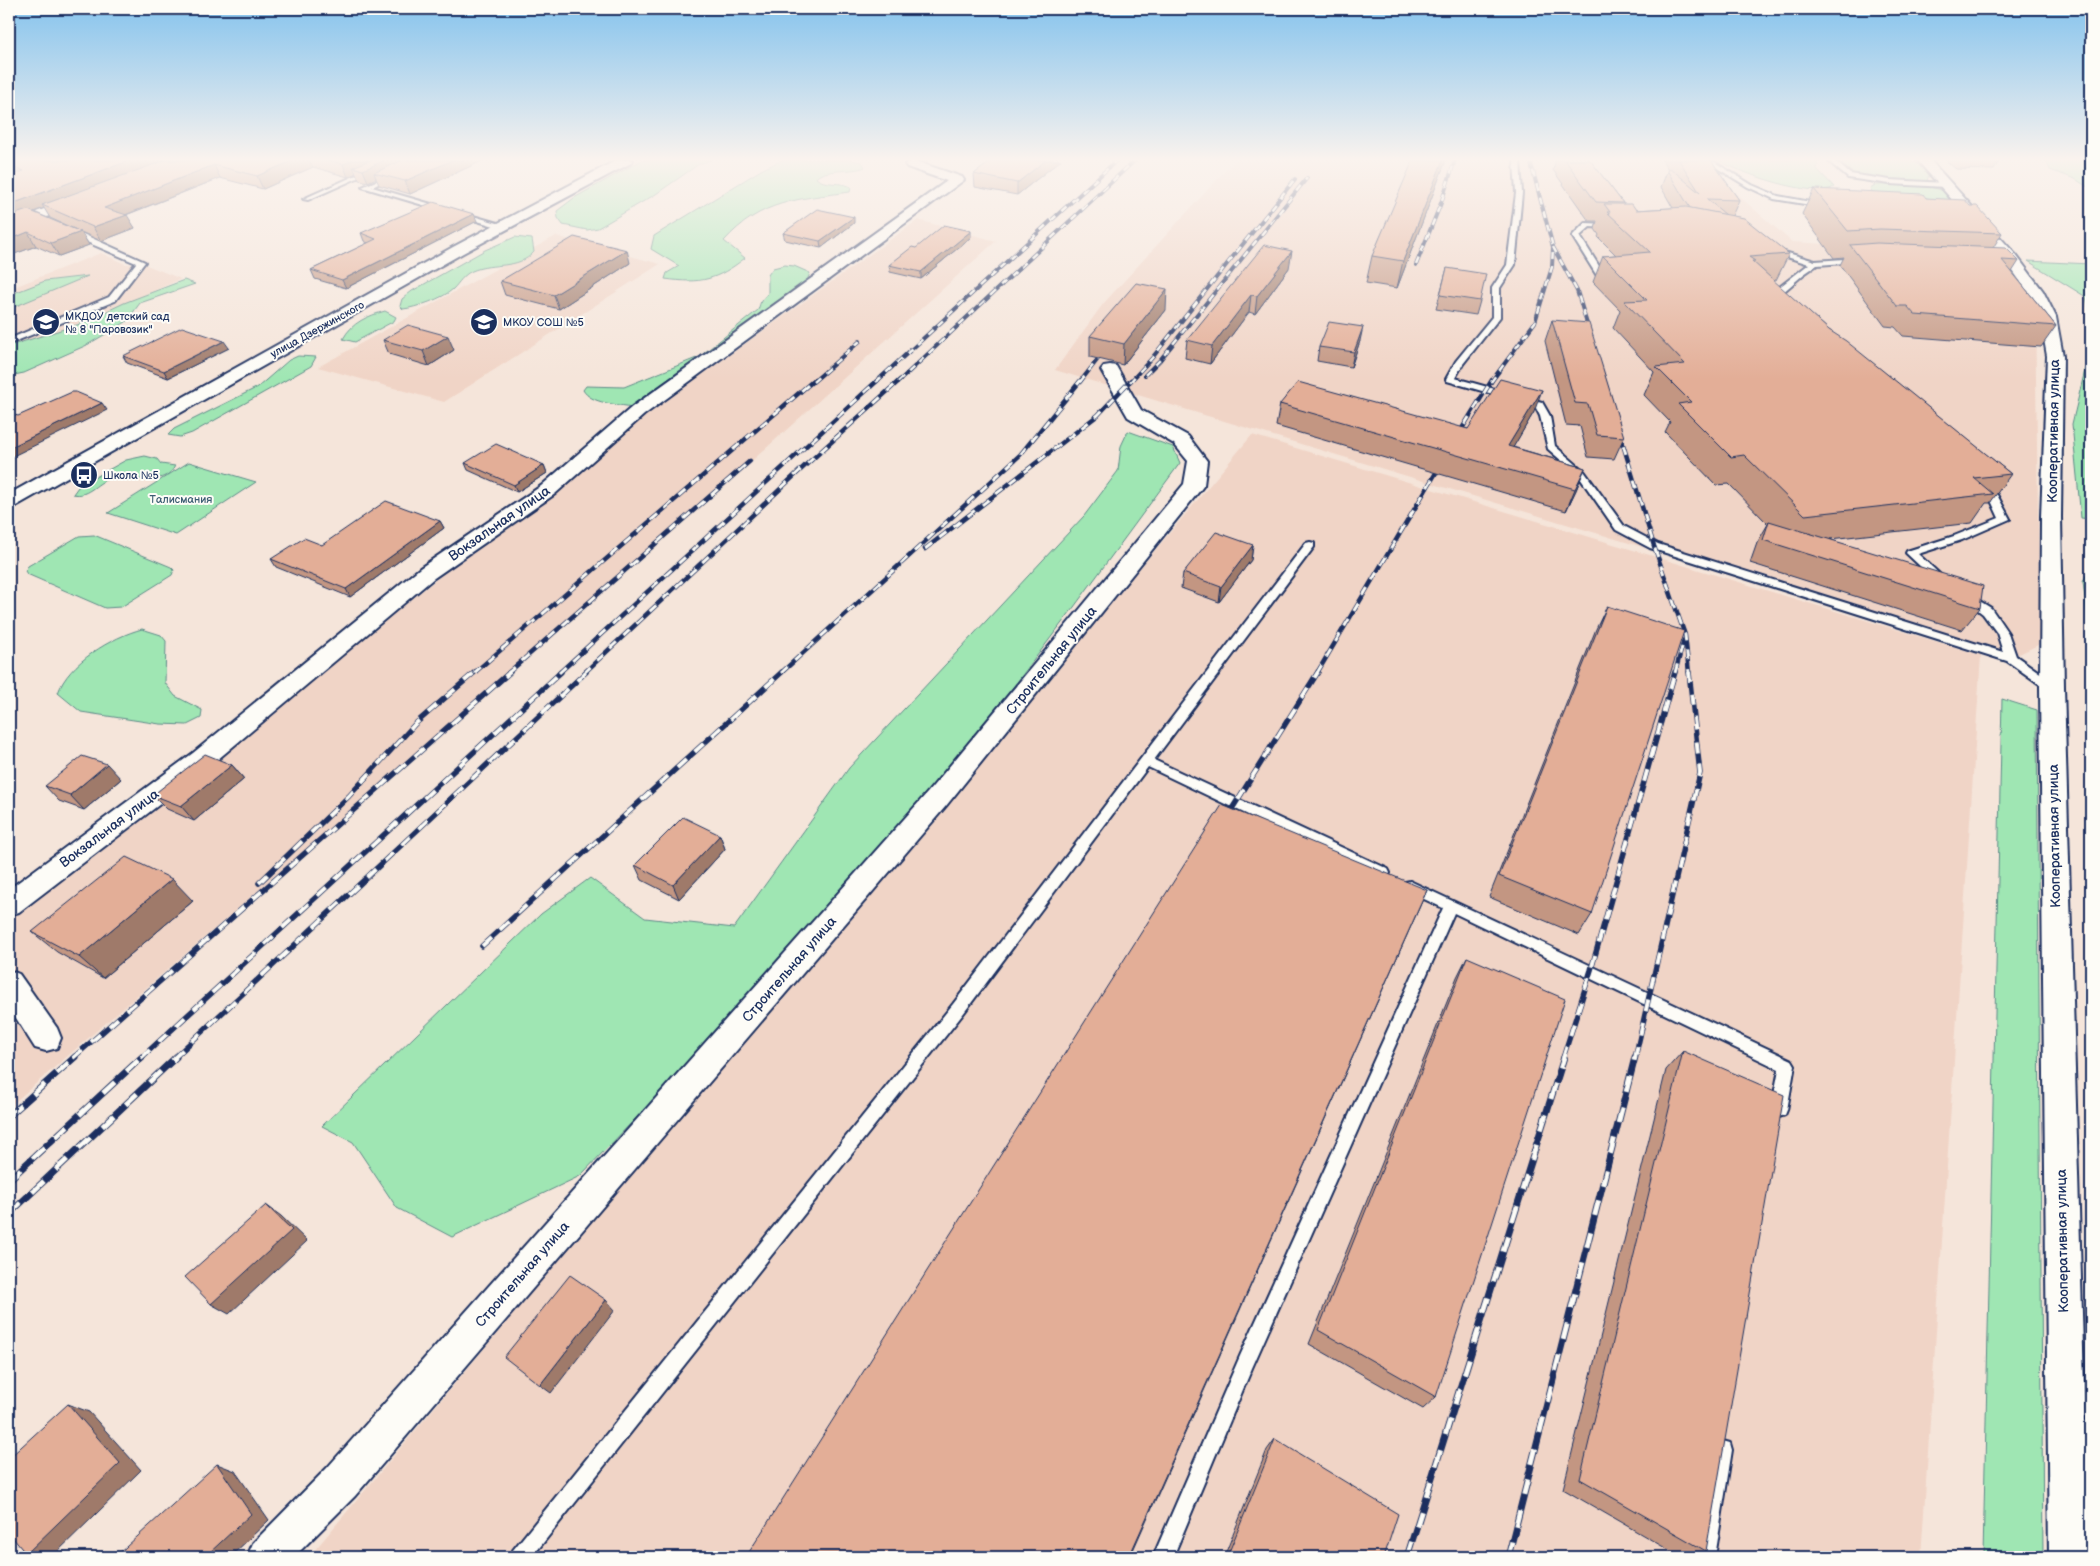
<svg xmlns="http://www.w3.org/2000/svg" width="2100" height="1566" viewBox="0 0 2100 1566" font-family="'Balsamiq Sans',sans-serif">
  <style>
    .built { fill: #f0d4c6 }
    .green { fill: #9fe6b3; stroke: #5d8a88 }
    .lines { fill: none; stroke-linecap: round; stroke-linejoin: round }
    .lane-casing { stroke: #1b2f5e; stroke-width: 4 }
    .street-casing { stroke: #1b2f5e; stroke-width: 4 }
    .lane { fill: #fdfcf7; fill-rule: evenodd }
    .street { fill: #fdfcf7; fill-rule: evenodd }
    .rail-far3-casing { stroke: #1b2f5e; stroke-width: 4 }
    .rail-far2-casing { stroke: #1b2f5e; stroke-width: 4.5 }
    .rail-far1-casing { stroke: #1b2f5e; stroke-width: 5.5 }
    .rail-casing { stroke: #1b2f5e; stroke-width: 7 }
    .rail-far3 { stroke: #fdfcf7; stroke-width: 2.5; stroke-dasharray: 7; stroke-linecap: butt }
    .rail-far2 { stroke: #fdfcf7; stroke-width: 3; stroke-dasharray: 9; stroke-linecap: butt }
    .rail-far1 { stroke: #fdfcf7; stroke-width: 4; stroke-dasharray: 12; stroke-linecap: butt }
    .rail { stroke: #fdfcf7; stroke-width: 5; stroke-dasharray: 16; stroke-linecap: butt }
    .wall { fill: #c39682; stroke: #1b2f5e }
    .shaded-wall { fill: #9f7a6a; stroke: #1b2f5e }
    .building { fill: #e3ae97; stroke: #1b2f5e }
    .labels { text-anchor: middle; stroke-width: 4; stroke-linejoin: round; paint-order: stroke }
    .far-poi-label { font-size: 11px; fill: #1b2f5e; stroke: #fdfcf7; text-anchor: start }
    .far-street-label { font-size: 11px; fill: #1b2f5e; stroke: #fdfcf7 }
    .far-park-label { font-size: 11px; fill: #3c5d73; stroke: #fdfcf7 }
    .street-label { font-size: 14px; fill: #1b2f5e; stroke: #fdfcf7 }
  </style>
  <rect width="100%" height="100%" fill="#f5e5da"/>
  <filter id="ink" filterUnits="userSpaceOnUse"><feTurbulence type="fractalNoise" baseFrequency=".02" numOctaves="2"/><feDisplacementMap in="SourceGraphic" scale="10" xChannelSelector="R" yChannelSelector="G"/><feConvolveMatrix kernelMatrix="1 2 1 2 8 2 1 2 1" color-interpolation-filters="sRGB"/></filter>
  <g filter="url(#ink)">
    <g class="built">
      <path d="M1235,160H1697L1792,242L1998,254L2035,311L2040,644L2011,658L1055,370L1103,304Z"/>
      <path d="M918,220L996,241L704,504L9,1107V898L317,675L612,439Z"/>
      <path d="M556,236L660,264L444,402L318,367Z"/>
      <path d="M101,253L125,264H144L181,279L9,354V289Z"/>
      <path d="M1252,435L1981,655L1921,1557H309Z"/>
    </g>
    <g class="green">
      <path d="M642,160H711L699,164L656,194L598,228L587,230L563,225L558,218L557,211L574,198Z"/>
      <path d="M782,160H852L862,162L865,167C851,173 824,168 816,178C825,186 840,181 851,187L850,192C798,199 761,200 724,241L745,258C717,280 701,284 665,279L667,273L679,266L651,249L654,236L761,170Z"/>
      <path d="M1718,160H1818L1817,169L1834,187C1815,199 1737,172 1718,160Z"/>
      <path d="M1836,160H1904C1915,162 1921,164 1929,174L1927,181L1883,179L1853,173Z"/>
      <path d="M2046,160H2091V189L2075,179L2050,170Z"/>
      <path d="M1875,185C1897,185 1937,182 1953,197L1955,206L1872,192L1870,188Z"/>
      <path d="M515,237L532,239L534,252C518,270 493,262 472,271C463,275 459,283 453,289C444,298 415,308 403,309L400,306L402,299L412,291L485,250Z"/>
      <path d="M2028,261L2091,264V320L2086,297Z"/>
      <path d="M785,265L794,266L810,273L804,289L632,407C617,404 591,404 583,390L586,386L624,387L699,357L758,310L761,301L768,293V275L773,268Z"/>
      <path d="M88,276L9,309V295L45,281Z"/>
      <path d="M184,280L195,284L140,303L126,322L87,345L24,373L9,376V346L80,324L124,303Z"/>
      <path d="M385,311L396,317L394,321L355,342L343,339C352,322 368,316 385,311Z"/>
      <path d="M2091,345V519L2081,518L2072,424Z"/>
      <path d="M298,356L316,357L311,366L192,433L180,437L168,435L174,429L258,387L289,360Z"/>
      <path d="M1128,431L1173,447L1180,463L1074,607L869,877L580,1176L452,1237L397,1208L353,1142L322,1126L541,914L590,878L645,918L734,928L849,768L1084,516L1118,471L1121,446Z"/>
      <path d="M145,456L157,459L161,464L175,466C164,488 131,476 112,478C98,480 89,498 73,494L78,487L126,460Z"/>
      <path d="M189,462L256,482L176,535L108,513Z"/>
      <path d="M94,535L171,567L174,570L172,575L121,607L105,608L27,574L25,571L28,566L79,536Z"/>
      <path d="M2091,565V650L2083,582Z"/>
      <path d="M142,629L161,635L166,641L165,683L175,696L202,710L201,718L187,725L160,724L81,712L58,693C68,663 112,637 142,629Z"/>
      <path d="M2002,699L2037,710L2043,1557H1983Z"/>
    </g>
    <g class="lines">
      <g class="lane-casing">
        <g id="lane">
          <path d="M390,160H398L308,200L303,199Z"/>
          <path d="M1514,160H1520L1522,193L1515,265L1500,288V317L1463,364L1455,378L1542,402L1550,416L1555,446L1584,471L1624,526L1658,544L2003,652L1997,633L1983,614L1961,597L1962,595H1970L1991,608L2008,633L2016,656L2056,684L2058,687L2056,690H2048L2007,661L1650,548L1616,530L1578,475L1548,449L1540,416L1535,406L1447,381L1446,379L1456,361L1492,317V288L1507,265L1516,193Z"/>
          <path d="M1704,160H1711L1752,185L1778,196L1827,205L1823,207L1774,199L1748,187Z"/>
          <path d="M1827,160H1834L1850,174L1890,180L1946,183L1949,185L1946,187L1890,184L1848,178Z"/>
          <path d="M390,175L395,176L372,187L508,226L501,228L362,187Z"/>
          <path d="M1585,223L1611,224L1615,226L1611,228L1590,227L1580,236L1604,274L1603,276H1597L1572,236Z"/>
          <path d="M68,230H74L145,262L115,301L9,344V339L109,297L136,263L68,234Z"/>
          <path d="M1771,248L1815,261L1859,258L1863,260L1859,262L1817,265L1804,274L1773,301L1769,299V295L1809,264L1771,252Z"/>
          <path d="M1983,482L1995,491L2010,519L1962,540L1918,554L1946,580L1941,583L1937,582L1906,553L1907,551L1954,536L1999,518L1988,494L1978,485Z"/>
          <path d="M1310,542L1314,543V547L1154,760L1388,869L1390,873L1388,877L1383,878L1378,877L1148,767L963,1014L532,1557H510L513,1550L953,1004L1306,543Z"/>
          <path d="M1410,881L1792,1060L1795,1065L1787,1110L1785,1115L1779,1117L1773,1115L1771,1110L1779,1069L1454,913L1252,1368L1173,1557H1153L1240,1356L1443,908L1405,890L1403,886L1405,882Z"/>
          <path d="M1723,1441L1730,1443L1732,1450L1715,1557H1695L1714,1450L1716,1443Z"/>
        </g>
      </g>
      <g class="street-casing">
        <g id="street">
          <path d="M617,160H633L631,163L463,253L16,506L9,508V494L453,247Z"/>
          <path d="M912,160L962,177L964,180L644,415L555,494L434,578L211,765L19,912L9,915V889L193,753L420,568L541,486L632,407L947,181L907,167L905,164Z"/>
          <path d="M1917,160H1930L2016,255L2043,291L2056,317L2063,356L2061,517L2064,687L2089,1557H2049L2040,687L2041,517L2047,356L2040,317L2027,291L2006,261Z"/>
          <path d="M79,196L86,200L84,203L9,231V222Z"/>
          <path d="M1110,365L1116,366L1141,410L1188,436L1207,461L1204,485L1201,489L946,806L355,1496L294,1557H247L253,1543L327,1468L928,792L1184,484L1188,461L1174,444L1128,417L1101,370L1104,366Z"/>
          <path d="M9,970L19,974L57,1028L61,1038L57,1048L46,1051L35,1048L9,1007Z"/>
        </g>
      </g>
      <use href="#lane" class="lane"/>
      <use href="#street" class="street"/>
      <g class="rail-far3-casing">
        <g id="rail-far3">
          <path d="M1553,247L1577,291L1591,337"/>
          <path d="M1416,265L1441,203L1455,160"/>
          <path d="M1145,375L1160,360L1307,178"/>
          <path d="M813,382L860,341"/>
          <path d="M876,382L1117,160"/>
          <path d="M898,382L1135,160"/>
          <path d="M1080,382L1098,359"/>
          <path d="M1130,382L1152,358L1295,179"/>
          <path d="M1491,382L1535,322L1552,267L1553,247L1530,160"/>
        </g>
      </g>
      <g class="rail-far2-casing">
        <g id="rail-far2">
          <path d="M1618,428L1654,546L1685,635L1689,673"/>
          <path d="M1455,440L1492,380"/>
          <path d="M925,549L1098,415L1131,380"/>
          <path d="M474,673L814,380"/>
          <path d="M508,673L750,461"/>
          <path d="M559,673L878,380"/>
          <path d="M584,673L808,463L900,380"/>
          <path d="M781,673L1020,455L1081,380"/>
          <path d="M1317,673L1443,461"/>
          <path d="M1675,673L1684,640"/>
        </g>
      </g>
      <g class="rail-far1-casing">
        <g id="rail-far1">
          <path d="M1225,820L1318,672"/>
          <path d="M259,883L349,796L415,724L475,672"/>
          <path d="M482,946L782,672"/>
          <path d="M73,1058L510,672"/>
          <path d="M141,1058L561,672"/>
          <path d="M174,1058L586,672"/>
          <path d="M1563,1058L1591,970L1675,672"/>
          <path d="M1635,1058L1700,773L1689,672"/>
        </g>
      </g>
      <g class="rail-casing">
        <g id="rail">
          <path d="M9,1116L75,1057"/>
          <path d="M9,1180L142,1057"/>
          <path d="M9,1214L176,1057"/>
          <path d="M1407,1557L1564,1057"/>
          <path d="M1508,1557L1635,1057"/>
        </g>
      </g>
      <use href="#rail-far3" class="rail-far3"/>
      <use href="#rail-far2" class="rail-far2"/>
      <use href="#rail-far1" class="rail-far1"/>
      <use href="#rail" class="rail"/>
    </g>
    <g class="wall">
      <path d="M9,160H484L410,194L379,185L376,178L368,182L359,180L356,173L348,177L313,167L263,189L220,178L126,215L135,228L101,241L50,218L44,208L34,212L81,232L89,245L59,256L36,246L9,256L11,175L9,174Z"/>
      <path d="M993,160H1061L1017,195L975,187L974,174Z"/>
      <path d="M1446,160L1397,288L1366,283L1372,256Z"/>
      <path d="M1556,160H1590L1623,203V204L1636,210L1673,208L1661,187L1668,169L1662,160H1711L1739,200L1732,216L1789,254L1776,280L1773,281L1829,330L2011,474L1990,503H1986L1972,523L1830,539L1980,608L1962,630L1750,563L1757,543L1768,524L1729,484L1716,485L1665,432L1670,422L1644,395L1654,372L1613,328L1620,310L1593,282L1603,256L1616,255L1598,237L1599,235L1595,229L1597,221H1589L1553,170Z"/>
      <path d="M1945,160H1997L1999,161L1994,170L1956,169Z"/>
      <path d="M1814,189L1926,198L1970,206L2002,233L1993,248L2019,261L2012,272L2056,326L2041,347L1903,336L1895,327L1885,326L1840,265L1844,257L1834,258L1802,214Z"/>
      <path d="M477,221L346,288L315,279L311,270L368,243L364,241L361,233Z"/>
      <path d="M854,223L821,248L785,240L783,233Z"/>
      <path d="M971,237L921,279L890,272L889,265Z"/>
      <path d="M630,263L559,309L505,295L500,281Z"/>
      <path d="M1289,268L1255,314L1249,312L1210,364L1185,358L1187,340Z"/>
      <path d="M1447,268L1480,301L1476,315L1436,309Z"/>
      <path d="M1166,310L1123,365L1090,357V336Z"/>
      <path d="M1552,320L1624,437L1614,459L1588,457L1580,426L1566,425L1545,341Z"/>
      <path d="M383,340L454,350L429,366L389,354Z"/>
      <path d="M1360,341L1351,367L1317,361L1319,347Z"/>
      <path d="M229,348L168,378L127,363L123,356Z"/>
      <path d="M1280,404L1468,429L1534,412L1513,447L1585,468L1576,490L1566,511L1276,426Z"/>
      <path d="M465,463L544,465L547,473L517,492L468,470Z"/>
      <path d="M440,521L444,528L350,597L276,567L271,559L322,545Z"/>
      <path d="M1253,545L1251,560L1219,602L1181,588L1183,573Z"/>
      <path d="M1607,606L1592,914L1579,935L1489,897L1596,629Z"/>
      <path d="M232,765L244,779L194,821L167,809L153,795Z"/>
      <path d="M121,779L84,810L59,801L45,786Z"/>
      <path d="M720,835L725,849L679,899L642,880L635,865Z"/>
      <path d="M193,901L103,978L57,952L32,932Z"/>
      <path d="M1467,957L1436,1397L1423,1409L1309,1344L1457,977Z"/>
      <path d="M1683,1051L1706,1551L1687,1557H1681L1563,1489L1666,1070Z"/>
      <path d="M1275,1439L1384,1557H1224L1267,1450Z"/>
    </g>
    <g class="shaded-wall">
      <path d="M131,160H171L42,205L44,208L9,221V205Z"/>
      <path d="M294,160H309L313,167L263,189L257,176Z"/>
      <path d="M353,160H418L374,173L376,178L368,182L363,170L353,167L356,173L348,177L343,164Z"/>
      <path d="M453,160H484L410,194L405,181Z"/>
      <path d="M1046,160H1061L1017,195V183Z"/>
      <path d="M1443,160H1446L1397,288L1403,261Z"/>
      <path d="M214,165L220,178L112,220L104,208Z"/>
      <path d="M474,214L477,221L346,288L342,280Z"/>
      <path d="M127,215L135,228L101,241L93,227Z"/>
      <path d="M854,217V223L821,248L820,241Z"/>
      <path d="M971,231V237L921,279V272Z"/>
      <path d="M28,232L36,246L9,256V240Z"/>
      <path d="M81,232L89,245L59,256L51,243Z"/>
      <path d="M627,250L630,263L559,309L554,295Z"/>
      <path d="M1292,251L1289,268L1255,314L1257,296Z"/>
      <path d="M1167,289L1166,310L1123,365L1124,344Z"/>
      <path d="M1251,295L1249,312L1210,364L1212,346Z"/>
      <path d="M1363,327L1360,341L1351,367L1354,352Z"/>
      <path d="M448,336L454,350L429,366L423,351Z"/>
      <path d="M224,341L229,348L168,378L164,371Z"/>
      <path d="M1542,390L1534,412L1501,468L1508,446Z"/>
      <path d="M102,403L107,410L9,458V448Z"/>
      <path d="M544,465L547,473L517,492L514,485Z"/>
      <path d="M1585,468L1576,490L1566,511L1575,489Z"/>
      <path d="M440,521L444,528L350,597L346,589Z"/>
      <path d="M1253,545L1251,560L1219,602L1221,587Z"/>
      <path d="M107,764L121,779L84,810L70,795Z"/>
      <path d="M232,765L244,779L194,821L181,806Z"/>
      <path d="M720,835L725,849L679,899L673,885Z"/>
      <path d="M172,879L193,901L103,978L79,957Z"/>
      <path d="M1427,890L1130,1557H1129Z"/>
      <path d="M266,1205L281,1216L307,1241L229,1314L211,1304Z"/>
      <path d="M606,1300L615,1310L551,1393L540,1385Z"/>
      <path d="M68,1404L89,1412L141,1470L52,1557H40L26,1554Z"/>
      <path d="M217,1464L235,1471L269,1520L230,1557H205Z"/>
    </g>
    <g class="building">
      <path d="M9,160H131L9,205V176L24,171L9,165Z"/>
      <path d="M166,160H294L257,176L214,165L104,208L127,215L93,227L42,205Z"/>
      <path d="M326,160H353L343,164Z"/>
      <path d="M370,160H385L363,170L353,167Z"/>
      <path d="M403,160H453L405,181L374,173Z"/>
      <path d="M993,160H1046L1017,183L974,174Z"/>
      <path d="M1413,160H1443L1403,261L1372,256Z"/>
      <path d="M1565,160H1590L1623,203L1596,202Z"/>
      <path d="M1679,160H1711L1739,200L1707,199L1726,215L1690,208L1667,170L1670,168L1700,193Z"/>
      <path d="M1960,160H1997L1999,161L1961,160Z"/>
      <path d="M1814,189L1923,194L1926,198L1965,200L1970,206H1977L2002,233L1880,229L1848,231Z"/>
      <path d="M433,202L474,214L342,280L311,270L376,239L361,233Z"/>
      <path d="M1604,204H1632L1636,210L1686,207L1744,218L1789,254L1749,257L1755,261H1752L1829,330L1846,341L2011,474L1974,478L1993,494L1805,515L1744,455L1731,457L1678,404L1691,402L1656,367L1685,364L1624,301L1647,300L1603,256L1650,252L1607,212H1610Z"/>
      <path d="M817,209L854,217L820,241L783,233Z"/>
      <path d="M28,210L81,232L51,243L28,232L9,240V216Z"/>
      <path d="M944,225L971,231L921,272L889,265L912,247L916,248Z"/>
      <path d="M574,237L627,250L554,295L500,281Z"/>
      <path d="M1877,243L2006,248L2019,261L2002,260L2056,326L1915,315L1907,306H1897L1850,245Z"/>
      <path d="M1264,245L1292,251L1257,296L1251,295L1212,346L1187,340Z"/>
      <path d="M1447,268L1486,274L1480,301L1440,295Z"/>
      <path d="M1136,283L1167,289L1124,344L1090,336Z"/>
      <path d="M1552,320L1589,323L1624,437L1597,435L1588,404L1575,403Z"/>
      <path d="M1329,322L1363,327L1354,352L1319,347Z"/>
      <path d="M408,325L448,336L423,351L383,340Z"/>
      <path d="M182,327L224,341L164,371L123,356Z"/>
      <path d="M1500,379L1542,390L1508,446L1585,468L1575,489L1280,404L1298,382L1468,429Z"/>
      <path d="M72,392H76L102,403L9,448V418L15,415L18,416Z"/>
      <path d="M496,444L544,465L514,485L465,463Z"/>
      <path d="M386,501L440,521L346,589L271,559L304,538L322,545Z"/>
      <path d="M1769,521L1983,586L1980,608L1763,540Z"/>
      <path d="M1216,532L1253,545L1221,587L1183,573Z"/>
      <path d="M1607,606L1684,631L1592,914L1499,876Z"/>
      <path d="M205,754L232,765L181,806L153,795Z"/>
      <path d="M82,756L107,764L70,795L45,786Z"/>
      <path d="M1222,805L1427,890L1129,1557H746Z"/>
      <path d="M683,817L720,835L673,885L635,865Z"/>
      <path d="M126,857L172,879L79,957L32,932Z"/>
      <path d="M1467,957L1565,999L1436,1397L1318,1330Z"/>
      <path d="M1683,1051L1784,1095L1706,1551L1580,1479Z"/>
      <path d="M266,1205L292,1230L211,1304L185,1277Z"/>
      <path d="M570,1275L606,1300L540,1385L504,1357Z"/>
      <path d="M68,1404L120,1463L26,1554L9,1533V1458Z"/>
      <path d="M1275,1439L1398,1514L1384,1557H1227Z"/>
      <path d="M217,1464L251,1514L205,1557H115Z"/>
    </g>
  </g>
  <linearGradient id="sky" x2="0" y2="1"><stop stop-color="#85c3ed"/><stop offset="0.42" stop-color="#faf3ee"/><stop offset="1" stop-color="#faf3ee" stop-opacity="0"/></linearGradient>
  <rect width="2100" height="379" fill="url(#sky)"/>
  <defs>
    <g id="school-disc" transform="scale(1.4375)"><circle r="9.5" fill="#1b2f5e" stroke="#fdfcf7"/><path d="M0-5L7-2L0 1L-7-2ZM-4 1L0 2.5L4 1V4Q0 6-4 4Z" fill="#fff"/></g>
    <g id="bus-disc" transform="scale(1.4375)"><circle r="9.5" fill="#1b2f5e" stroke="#fdfcf7"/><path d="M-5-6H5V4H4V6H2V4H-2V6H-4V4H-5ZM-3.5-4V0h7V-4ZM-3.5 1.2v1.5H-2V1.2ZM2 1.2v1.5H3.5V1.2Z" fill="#fff"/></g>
  </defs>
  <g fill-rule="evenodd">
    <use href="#school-disc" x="46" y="322"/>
    <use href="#school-disc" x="484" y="322"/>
    <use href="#bus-disc" x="84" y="475"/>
  </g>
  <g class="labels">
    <g class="far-poi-label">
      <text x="65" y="320">МКДОУ детский сад<tspan x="65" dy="13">№ 8 "Паровозик"</tspan></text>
      <text x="503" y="326">МКОУ СОШ №5</text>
      <text x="103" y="479">Школа №5</text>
    </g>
    <g class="far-street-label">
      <text transform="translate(317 329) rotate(-29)" y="4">улица Дзержинского</text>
    </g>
    <g class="far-park-label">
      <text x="181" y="503">Талисмания</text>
    </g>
    <g class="street-label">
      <text transform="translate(2053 431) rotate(-89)" y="5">Кооперативная улица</text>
      <text transform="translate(499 523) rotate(-35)" y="5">Вокзальная улица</text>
      <text transform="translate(1051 660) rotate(-51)" y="5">Строительная улица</text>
      <text transform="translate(109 828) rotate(-37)" y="5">Вокзальная улица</text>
      <text transform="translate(2054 836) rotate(-91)" y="5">Кооперативная улица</text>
      <text transform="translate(789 969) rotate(-49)" y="5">Строительная улица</text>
      <text transform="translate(2062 1241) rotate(-91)" y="5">Кооперативная улица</text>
      <text transform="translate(522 1274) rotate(-49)" y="5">Строительная улица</text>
    </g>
  </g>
  <rect width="2100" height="1566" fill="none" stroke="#fdfcf7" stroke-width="30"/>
  <rect x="15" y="15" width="2070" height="1536" fill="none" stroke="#1b2f5e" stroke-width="2" filter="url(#ink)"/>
</svg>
